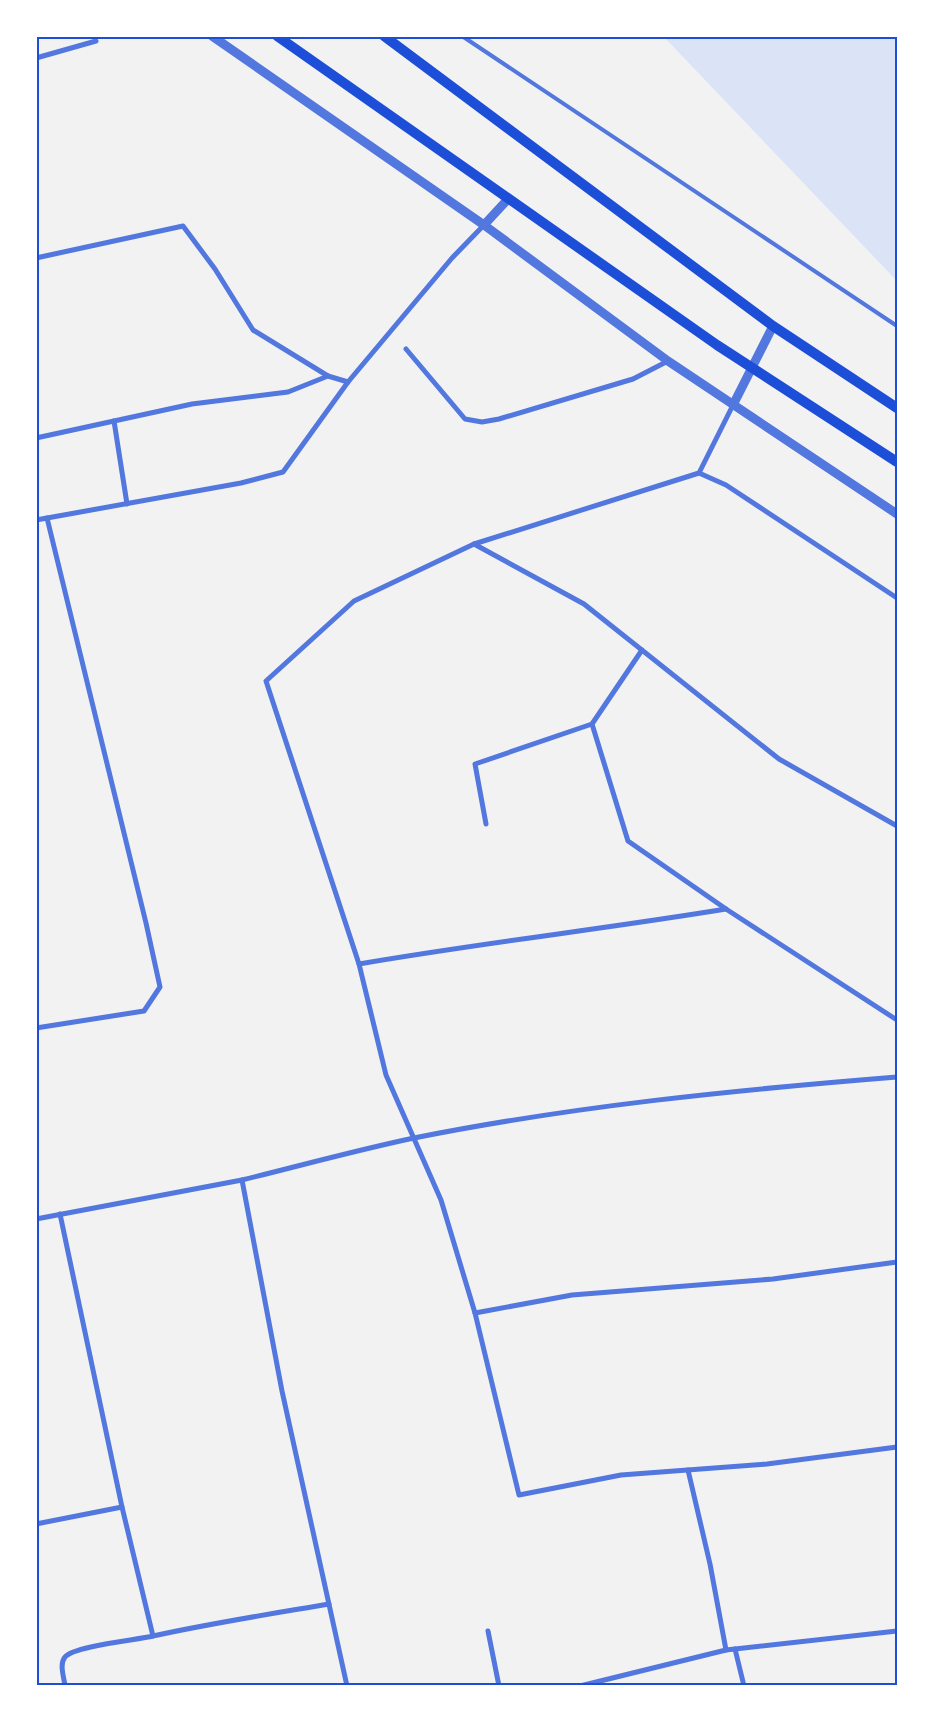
<svg xmlns="http://www.w3.org/2000/svg" width="933" height="1722" viewBox="0 0 933 1722" font-family="'Titillium Web',sans-serif">
  <style>
    .green { fill: #dbe4f7 }
    .lines { fill: none; stroke-linecap: round; stroke-linejoin: round }
    .service { stroke: #5277de; stroke-width: 4 }
    .minor { stroke: #5277de; stroke-width: 5 }
    .tertiary { stroke: #5277de; stroke-width: 9 }
    .secondary { stroke: #1d4ed8; stroke-width: 10 }
    .neatline { fill: none; stroke: #1d4ed8; stroke-width: 2 }
  </style>
  <rect width="100%" height="100%" fill="#f2f2f2"/>
  <path class="green" d="M663,36H897V281Z"/>
  <g class="lines">
    <path class="service" d="M462,36L897,326"/>
    <g class="minor">
      <path d="M36,58L96,41"/>
      <path d="M36,258L183,226L215,269L253,330L328,376"/>
      <path d="M406,349L465,419L482,422L499,419L633,379L668,361"/>
      <path d="M733,405L699,473L474,544L354,601L266,681L359,964L386,1075L441,1200L475,1313L519,1495L621,1475L767,1464L897,1447"/>
      <path d="M114,421L127,504"/>
      <path d="M36,438L192,404L288,392L328,376L348,382"/>
      <path d="M699,473L726,485L897,598"/>
      <path d="M36,520L241,483L283,472L348,382L452,258L484,225"/>
      <path d="M474,544L584,604L779,759L897,826"/>
      <path d="M642,650L592,724L628,841L726,909L897,1020"/>
      <path d="M486,824L475,764L592,724"/>
      <path d="M359,964C481,943 604,929 726,909"/>
      <path d="M36,1028L144,1011L160,987L146,923L47,518"/>
      <path d="M242,1180C299,1166 357,1150 414,1138C574,1106 735,1090 897,1077"/>
      <path d="M60,1214L122,1507"/>
      <path d="M36,1219L242,1180L282,1391L347,1686"/>
      <path d="M475,1313L572,1295L773,1279L897,1262"/>
      <path d="M688,1470L710,1564L726,1650"/>
      <path d="M36,1524L122,1507L153,1636"/>
      <path d="M488,1631L499,1686"/>
      <path d="M735,1649L744,1686"/>
      <path d="M65,1686C64,1677 59,1664 65,1657C74,1646 137,1640 153,1636C212,1623 270,1614 329,1604"/>
      <path d="M580,1686L726,1650L897,1631"/>
    </g>
    <g class="tertiary">
      <path d="M212,36L484,225L668,361L897,514"/>
      <path d="M484,225L508,199"/>
      <path d="M733,405L773,326"/>
    </g>
    <g class="secondary">
      <path d="M277,36L717,345L897,462"/>
      <path d="M384,36L773,326L897,408"/>
    </g>
  </g>
  <rect width="933" height="1722" fill="none" stroke="#ffffff" stroke-width="75"/>
  <rect x="38" y="38" width="858" height="1646" class="neatline"/>
</svg>
